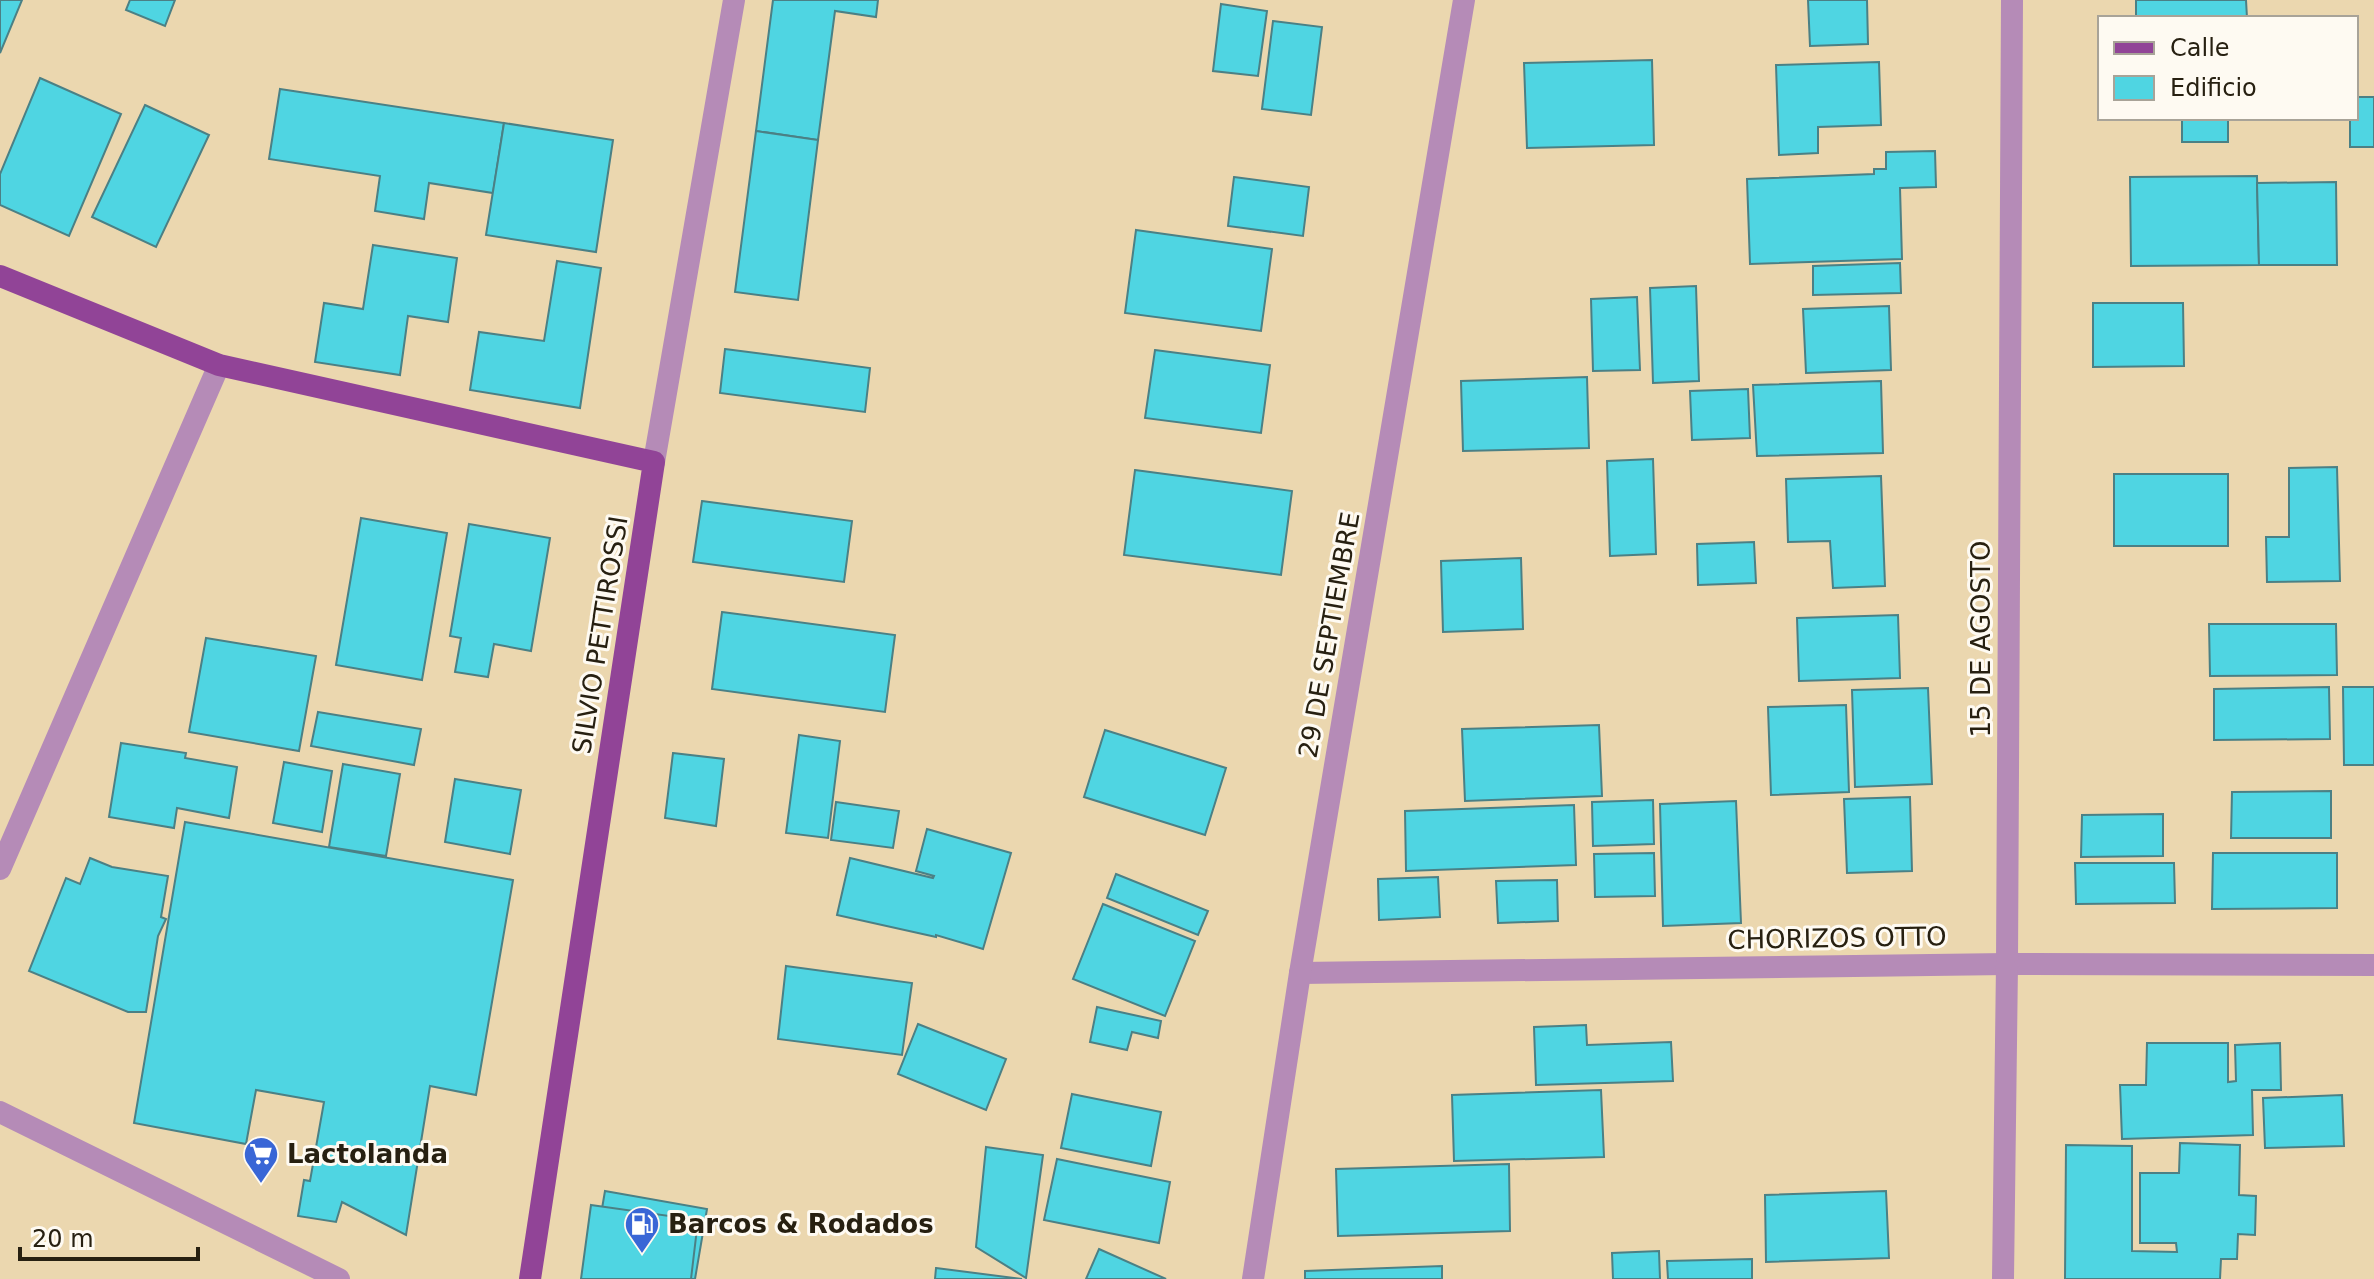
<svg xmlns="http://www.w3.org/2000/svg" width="2374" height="1279" viewBox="0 0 2374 1279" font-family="'DejaVu Sans',sans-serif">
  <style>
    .building { fill: #4fd5e2; stroke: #4b8085; stroke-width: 2 }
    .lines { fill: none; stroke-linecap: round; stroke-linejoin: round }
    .minor { stroke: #b58bb7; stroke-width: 22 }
    .tertiary { stroke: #b58bb7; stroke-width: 22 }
    .primary { stroke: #914497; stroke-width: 22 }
    .labels { text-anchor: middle; stroke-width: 6; stroke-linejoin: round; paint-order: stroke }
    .street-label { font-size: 26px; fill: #272011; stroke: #fefaf2 }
    .poi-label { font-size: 26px; font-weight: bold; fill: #272011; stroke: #fefaf2; text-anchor: start }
  </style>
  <rect width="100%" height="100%" fill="#ebd7af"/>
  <g class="building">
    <path d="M0,0H22L0,53Z"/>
    <path d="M130,0H175L165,26L126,10Z"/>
    <path d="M773,0H878L876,17L835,11L818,140L756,131Z"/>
    <path d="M1808,0H1867L1868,44L1810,46Z"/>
    <path d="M2136,0H2246L2247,18H2136Z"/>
    <path d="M1221,4L1267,11L1258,76L1213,71Z"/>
    <path d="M1273,21L1322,27L1311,115L1262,109Z"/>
    <path d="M1652,60L1654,145L1527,148L1524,63Z"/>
    <path d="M1879,62L1881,125L1818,127V153L1779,155L1776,65Z"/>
    <path d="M40,78L121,114L69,236L0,205V174Z"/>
    <path d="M280,89L504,123L493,193L429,183L424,219L375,211L380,176L269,159Z"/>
    <path d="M2356,97H2374V147H2350V118H2356Z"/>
    <path d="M145,105L209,135L156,247L92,217Z"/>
    <rect x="2182" y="118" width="46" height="24"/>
    <path d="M504,123L613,140L596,252L486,235Z"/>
    <path d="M756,131L818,140L798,300L735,292Z"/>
    <path d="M1935,151L1936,187L1900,188L1902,259L1750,264L1747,179L1874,174V169H1886V152Z"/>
    <path d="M2257,176L2259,265L2131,266L2130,177Z"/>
    <path d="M1234,177L1309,187L1303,236L1228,226Z"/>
    <path d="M2336,182L2337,265H2259L2257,183Z"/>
    <path d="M1136,230L1272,249L1261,331L1125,313Z"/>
    <path d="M373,245L457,258L448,322L408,316L400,375L315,362L324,303L363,309Z"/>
    <path d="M557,261L601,268L580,408L470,390L479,332L544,341Z"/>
    <path d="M1900,263L1901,293L1813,295V266Z"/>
    <path d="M1696,286L1699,381L1653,383L1650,288Z"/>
    <path d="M1637,297L1640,370L1593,371L1591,299Z"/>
    <path d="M2093,303H2183L2184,366L2093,367Z"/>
    <path d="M1889,306L1891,370L1806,373L1803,309Z"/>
    <path d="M725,349L870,368L865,412L720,393Z"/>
    <path d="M1155,350L1270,365L1261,433L1145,418Z"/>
    <path d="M1587,377L1589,448L1463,451L1461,381Z"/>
    <path d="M1881,381L1883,453L1757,456L1753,385Z"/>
    <path d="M1748,389L1750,438L1692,440L1690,391Z"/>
    <path d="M1653,459L1656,554L1610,556L1607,461Z"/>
    <path d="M2337,467L2340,581L2267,582L2266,537H2289V468Z"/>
    <path d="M1135,470L1292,491L1281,575L1124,555Z"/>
    <rect x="2114" y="474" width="114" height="72"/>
    <path d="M1881,476L1885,586L1833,588L1830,541L1788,542L1786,479Z"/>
    <path d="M702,501L852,521L844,582L693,562Z"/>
    <path d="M361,518L447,533L422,680L336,665Z"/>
    <path d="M469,524L550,538L531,651L494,644L488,677L455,672L461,638L450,636Z"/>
    <path d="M1754,542L1756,583L1698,585L1697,544Z"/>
    <path d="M1521,558L1523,629L1443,632L1441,561Z"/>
    <path d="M722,612L895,635L885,712L712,689Z"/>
    <path d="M1898,615L1900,678L1799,681L1797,618Z"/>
    <path d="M2209,624H2336L2337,675L2210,676Z"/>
    <path d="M206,638L316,656L299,751L189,732Z"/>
    <path d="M2329,687L2330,739L2214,740V689Z"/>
    <path d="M2343,687H2374V765H2344Z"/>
    <path d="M1928,688L1932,784L1855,787L1852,690Z"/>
    <path d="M1846,705L1849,792L1771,795L1768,707Z"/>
    <path d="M318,712L421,729L414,765L311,746Z"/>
    <path d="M1599,725L1602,796L1465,801L1462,729Z"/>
    <path d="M1105,730L1226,768L1205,835L1084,797Z"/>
    <path d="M799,735L840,741L828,838L786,833Z"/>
    <path d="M121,743L186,753L185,758L237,767L229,818L177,808L174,828L109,817Z"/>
    <path d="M673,753L724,759L716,826L665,818Z"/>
    <path d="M284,762L332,771L322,832L273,823Z"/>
    <path d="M343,764L400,774L386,856L329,847Z"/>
    <path d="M455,779L521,790L510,854L445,842Z"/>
    <path d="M2331,791V838H2231L2232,792Z"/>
    <path d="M1910,797L1912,871L1847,873L1844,799Z"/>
    <path d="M1653,800L1654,844L1593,846L1592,802Z"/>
    <path d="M1736,801L1741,923L1663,926L1660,804Z"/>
    <path d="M836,802L899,811L893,848L831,840Z"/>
    <path d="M1574,805L1576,865L1406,871L1405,811Z"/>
    <path d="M2163,814V856L2081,857L2082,815Z"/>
    <path d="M185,822L513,880L476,1095L430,1086L406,1235L342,1202L336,1222L298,1216L304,1180L310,1181L324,1102L256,1090L246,1144L134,1123Z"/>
    <path d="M927,829L1011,853L983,949L936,935V937L837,915L850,858L933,878L934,876L916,871Z"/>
    <path d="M1654,853L1655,896L1595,897L1594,854Z"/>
    <path d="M2213,853H2337V908L2212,909Z"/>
    <path d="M90,858L112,867L168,876L161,917L166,919L158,936L146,1012H128L29,971L66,878L80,884Z"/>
    <path d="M2075,863H2174L2175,903L2076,904Z"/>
    <path d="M1116,874L1208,911L1198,935L1107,898Z"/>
    <path d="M1438,877L1440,917L1379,920L1378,879Z"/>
    <path d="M1557,880L1558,921L1498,923L1496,881Z"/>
    <path d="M1103,904L1195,941L1165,1016L1073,979Z"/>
    <path d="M786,966L912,983L902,1055L778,1039Z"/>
    <path d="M1097,1007L1161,1021L1158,1038L1132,1032L1127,1050L1090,1042Z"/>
    <path d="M918,1024L1006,1059L986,1110L898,1074Z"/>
    <path d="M1586,1025L1587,1045L1671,1042L1673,1081L1536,1085L1534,1027Z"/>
    <path d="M2147,1043H2228V1082L2236,1081L2235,1045L2280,1043L2281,1090H2252L2253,1135L2122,1139L2120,1085H2146Z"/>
    <path d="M1601,1090L1604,1157L1454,1161L1452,1095Z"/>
    <path d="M1072,1094L1161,1112L1151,1166L1061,1148Z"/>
    <path d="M2342,1095L2344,1146L2265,1148L2263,1098Z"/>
    <path d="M2180,1143L2240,1145L2239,1195L2256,1196L2255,1235L2238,1234L2237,1259H2221L2220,1279H2065L2066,1145L2132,1146V1251L2177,1252L2176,1243H2140V1173H2179Z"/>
    <path d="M986,1147L1043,1155L1026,1278L976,1247Z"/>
    <path d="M1057,1159L1170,1182L1159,1243L1044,1220Z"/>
    <path d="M1509,1164L1510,1231L1338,1236L1336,1169Z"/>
    <path d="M605,1191L707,1209L695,1279H590Z"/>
    <path d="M1886,1191L1889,1258L1766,1262L1765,1195Z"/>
    <path d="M591,1205L698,1220L691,1279H581Z"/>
    <path d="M1099,1249L1166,1279H1086Z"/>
    <path d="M1659,1251L1660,1279H1613L1612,1253Z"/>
    <path d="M1752,1259V1279H1668L1667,1261Z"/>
    <path d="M1442,1266V1279H1305V1271Z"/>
    <path d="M936,1268L1022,1279H935Z"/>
  </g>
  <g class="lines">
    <g class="minor">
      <path d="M654,462L734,0"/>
      <path d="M0,869L219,365"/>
      <path d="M1300,973L2007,964L2374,965"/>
      <path d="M1253,1279L1300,973L1464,0"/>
      <path d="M2003,1279L2007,964L2012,0"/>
    </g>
    <path class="tertiary" d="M0,1112L339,1279"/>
    <path class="primary" d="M0,276L219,365L654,462L530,1279"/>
  </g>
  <defs>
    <g id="supermarket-pin" transform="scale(1.8)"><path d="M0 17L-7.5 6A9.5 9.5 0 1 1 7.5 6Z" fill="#3966d6" stroke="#fefaf2"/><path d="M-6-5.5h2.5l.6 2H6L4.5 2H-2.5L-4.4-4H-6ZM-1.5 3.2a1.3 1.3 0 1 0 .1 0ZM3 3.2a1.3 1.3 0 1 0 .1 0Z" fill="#fff"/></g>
    <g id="fuel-pin" transform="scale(1.8)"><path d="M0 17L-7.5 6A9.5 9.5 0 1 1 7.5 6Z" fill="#3966d6" stroke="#fefaf2"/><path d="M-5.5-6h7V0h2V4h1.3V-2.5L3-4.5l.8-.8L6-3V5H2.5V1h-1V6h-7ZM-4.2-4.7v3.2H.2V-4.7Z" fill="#fff"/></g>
  </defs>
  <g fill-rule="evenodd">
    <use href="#supermarket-pin" x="261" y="1154"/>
    <use href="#fuel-pin" x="642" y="1224"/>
  </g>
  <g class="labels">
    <g class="street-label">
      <text transform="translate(600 635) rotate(-81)" y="9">SILVIO PETTIROSSI</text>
      <text transform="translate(1329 635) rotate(-80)" y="9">29 DE SEPTIEMBRE</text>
      <text transform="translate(1981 639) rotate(-90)" y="9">15 DE AGOSTO</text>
      <text transform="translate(1837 938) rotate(-1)" y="9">CHORIZOS OTTO</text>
    </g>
    <g class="poi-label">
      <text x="287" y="1163">Lactolanda</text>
      <text x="668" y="1233">Barcos &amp; Rodados</text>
    </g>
  </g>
  <rect x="2098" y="16" width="260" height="104" fill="#fefaf2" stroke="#a8a398" stroke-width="2"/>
  <rect x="2114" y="42" width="40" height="12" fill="#914497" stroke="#a8a398" stroke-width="2"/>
  <text x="2170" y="56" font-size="24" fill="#272011">Calle</text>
  <rect x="2114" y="76" width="40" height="24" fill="#4fd5e2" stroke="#a8a398" stroke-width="2"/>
  <text x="2170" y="96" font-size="24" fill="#272011">Edificio</text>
  <path d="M20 1247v12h178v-12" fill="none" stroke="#272011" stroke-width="4"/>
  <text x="32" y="1247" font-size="24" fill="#272011" stroke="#fefaf2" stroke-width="6" paint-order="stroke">20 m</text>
</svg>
